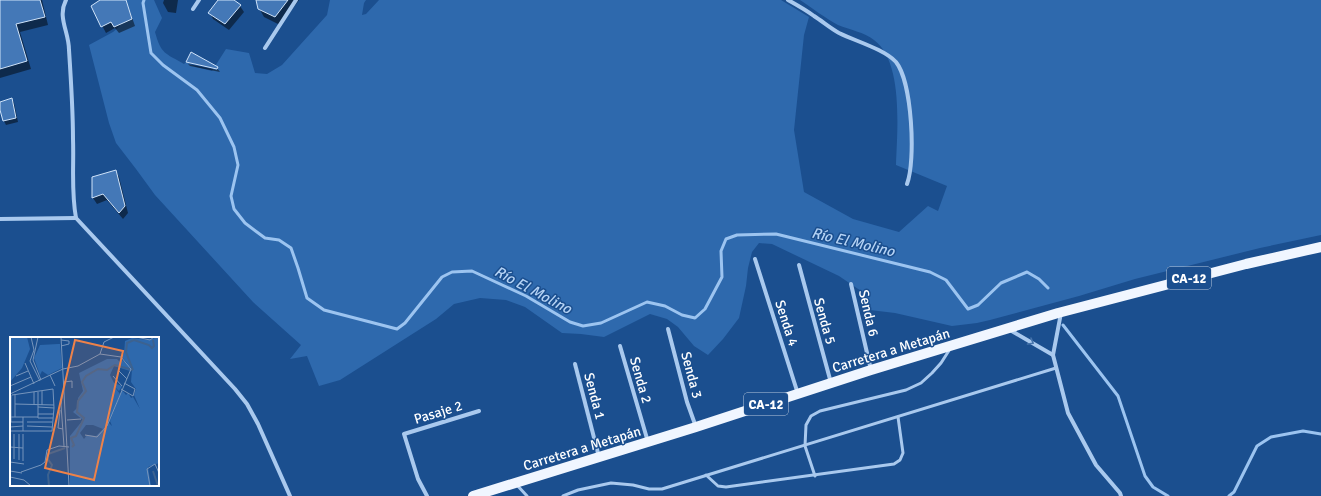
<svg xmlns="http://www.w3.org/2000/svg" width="1321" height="496" viewBox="0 0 1321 496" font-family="Signika,sans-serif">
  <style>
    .green { fill: #2e69ad }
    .shadow { fill: #0007 }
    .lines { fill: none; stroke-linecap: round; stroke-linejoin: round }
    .stream { stroke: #9cc4f0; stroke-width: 3 }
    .building { fill: #4478b7; stroke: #cfe3fa }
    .service { stroke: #a9c9ee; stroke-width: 3 }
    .minor { stroke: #a9c9ee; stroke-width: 4 }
    .primary { stroke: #f0f6ff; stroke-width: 10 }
    .oneway { stroke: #4674ac }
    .labels { text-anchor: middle; stroke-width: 3; stroke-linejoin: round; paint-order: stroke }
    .shield { fill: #1b4f8f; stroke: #bbcadd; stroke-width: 1 }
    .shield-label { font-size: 13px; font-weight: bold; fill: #fff }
    .street-label { font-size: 14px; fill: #fff; stroke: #1b4f8f }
    .water-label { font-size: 15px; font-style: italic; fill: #b5d3f5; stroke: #1b4f8f }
    .inset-river { fill: none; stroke: #3c6290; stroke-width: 2 }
    .inset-road { fill: none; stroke: #7695bc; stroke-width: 1 }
    .view { fill: #ee8249; fill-opacity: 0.15; stroke: #ee8249; stroke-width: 2 }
    .inset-edge { fill: none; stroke: #fff; stroke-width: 2 }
  </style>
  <rect width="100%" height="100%" fill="#1b4f8f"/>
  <path class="green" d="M114,0H154L162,18L155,32C161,54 165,53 184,64L186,62L196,67L212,71L226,49L249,53L255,73L267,74L282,65L327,15L330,0H366L364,3L362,15L366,14L379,0H781L809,17L804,35L794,130L804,192L853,219L899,232L928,206L938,211L947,186L896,165C897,132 904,62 874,40C864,32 850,30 838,25C825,18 812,8 800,0H1321V235L1260,248L1135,279L1079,296L990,320L977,323L952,326L895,313L870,310L864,293L839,276L772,244L759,243L752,252L748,268L746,286L739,318L723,339L708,355L694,346L678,327L667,319L650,314L604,337L581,334L562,333L525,307L506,300L480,298L454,304L436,319L340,380L319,386L307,356L290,359L301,345L253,302L155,195L136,169L116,143L109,123L89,45L113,32L120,26Z"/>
  <g class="shadow">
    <path d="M0,0H42L48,25L20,32L31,69L0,78Z"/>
    <path d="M102,0H125L129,9L135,26L119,33L115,28L106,33L92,6Z"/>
    <path d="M164,0H178L176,13L168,12L163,3Z"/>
    <path d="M219,0H232L240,6L244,12L229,30L213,19L210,13Z"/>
    <path d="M257,0H299L280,25L264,17L259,8Z"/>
    <path d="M188,64L218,70L215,68H217L220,72L190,66Z"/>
    <path d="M12,99L14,103L18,122L6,125L4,121L0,103Z"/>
    <path d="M116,171L119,177L128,213L123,219L107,200L97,204L93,198V178Z"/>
  </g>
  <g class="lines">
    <g class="stream">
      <path d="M144,0L143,3L151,53L163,65L197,90L220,118L234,147L238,165L231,196L234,209L245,223L265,238L279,240L291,248L298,268L307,298L324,310L397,329L405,323L442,277L452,272L472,271L526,296L570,322L583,326L601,323L647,302L665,306L682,315L695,318L705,309L722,277L721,251L726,239L737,235L776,234L930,272L946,280L968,309L978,305L1001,283L1027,272L1039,279L1048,288"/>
      <path d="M1063,325L1118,396L1145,476L1153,487L1168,496"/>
      <path d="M1229,496L1234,492L1257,446L1271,437L1303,431L1321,434"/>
    </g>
  </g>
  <g class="building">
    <path d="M0,0H40L45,17L16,24L27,61L0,69Z"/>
    <path d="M100,0H126L132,19L114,27L111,22L101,27L91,6Z"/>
    <path d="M218,0H234L241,5L225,24L208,13Z"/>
    <path d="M256,0H288L275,17L258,9Z"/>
    <path d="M191,52L218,67L217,69L186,62Z"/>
    <path d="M12,98L16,118L3,121L0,110V102Z"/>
    <path d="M116,170L125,206L119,213L103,194L92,198V177Z"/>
  </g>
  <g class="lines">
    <g class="service">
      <path d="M706,475L718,486L726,487L894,464L900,460L903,453L898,417"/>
      <path d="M815,476L805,446L806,425L811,416L820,411L906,390L921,383L932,373L941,363L950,349"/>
      <path d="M516,484L527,496"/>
      <path d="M563,496L578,490L611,483L633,485L649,489H662L1056,368"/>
    </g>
    <g class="minor">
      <path d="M66,0C57,17 69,32 69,50C71,80 73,110 73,139C74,166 71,191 76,218L235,389L247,404L258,424L290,496"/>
      <path d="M788,0C797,5 806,10 814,16C822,21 830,28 839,33C855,41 884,49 896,62C912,82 916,160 907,184"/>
      <path d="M193,9L199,0"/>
      <path d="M265,48L296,0"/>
      <path d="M0,219L76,218"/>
      <path d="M755,259L798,394"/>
      <path d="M799,265L831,383"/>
      <path d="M851,284L871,370"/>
      <path d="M1061,313L1053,355L1068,413L1096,465L1120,493L1121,496"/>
      <path d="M668,329L687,402L696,427"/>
      <path d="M1010,330L1053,355"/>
      <path d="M620,346L648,442"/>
      <path d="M575,364L599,457"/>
      <path d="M427,496L418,479L404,434L479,411"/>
    </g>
    <path class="primary" d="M473,496L696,427L871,370L1058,313L1246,264L1321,247"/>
  </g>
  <defs><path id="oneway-chevron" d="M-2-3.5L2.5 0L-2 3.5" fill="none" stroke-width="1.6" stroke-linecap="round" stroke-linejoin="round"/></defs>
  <use class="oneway" href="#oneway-chevron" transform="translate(1031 342) rotate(30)"/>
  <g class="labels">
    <g class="shield">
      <rect x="1167" y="267" width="44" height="22" rx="3"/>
      <rect x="744" y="393" width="44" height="22" rx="3"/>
    </g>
    <g class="shield-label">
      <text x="1189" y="283">CA-12</text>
      <text x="766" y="409">CA-12</text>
    </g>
    <g class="street-label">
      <text transform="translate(869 313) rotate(77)" y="5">Senda 6</text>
      <text transform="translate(825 321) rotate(74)" y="5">Senda 5</text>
      <text transform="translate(787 323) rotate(72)" y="5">Senda 4</text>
      <text transform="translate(891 350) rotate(-17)" y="5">Carretera a Metapán</text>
      <text transform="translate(692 375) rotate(75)" y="5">Senda 3</text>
      <text transform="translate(641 380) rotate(74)" y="5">Senda 2</text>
      <text transform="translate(595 396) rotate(75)" y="5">Senda 1</text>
      <text transform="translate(438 412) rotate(-17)" y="5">Pasaje 2</text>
      <text transform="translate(582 448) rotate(-17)" y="5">Carretera a Metapán</text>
    </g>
    <g class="water-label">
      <text transform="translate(853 242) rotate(13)" y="5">Río El Molino</text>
      <text transform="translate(533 290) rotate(28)" y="5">Río El Molino</text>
    </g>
  </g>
  <g transform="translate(10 337)">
    <rect width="149" height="149" fill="#1b4f8f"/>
    <path d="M0,0H17L20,12L12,31L0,45ZM149,0V126L138,130L141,149H60V99L73,83L63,75L68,70V61L73,54L69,36L97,22H107L110,25L112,23L119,28L120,34L104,29L100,38L104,46L112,49L109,54L104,49L110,57L99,86L102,89L100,84L112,53L116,58L118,56L121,61L123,60L130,72L124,58L126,52L121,45L122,32L111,19L114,17L115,4L122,1L137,3ZM76,88H83L93,92L86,99L77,98L74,102L70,96ZM48,7H50L52,31L38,38L32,34L30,38L24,21L30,8Z" fill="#2e69ad" fill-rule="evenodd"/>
    <path class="inset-river" d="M123,33L116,15L117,6L124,3L139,8L142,11L144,9L143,3M62,110L64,108L61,101L66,99L74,81L67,75L68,64L76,54L72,45L76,39L88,32L97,33L105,28L123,33M143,134L148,149M39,149L38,138L42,128L37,121L38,117L55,111"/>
    <path class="inset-road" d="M21,0L24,13L20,24L30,44M28,0L23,23L31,43M51,0L59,149M126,0L140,3L144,0M51,3L59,4V7L51,9M90,17L94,5L104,0M15,26L24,47M53,32L68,29L90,17L111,20L121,32L97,89L87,100L75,98M108,33L117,42M40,38L45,49M6,39L18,34M103,39L112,49M54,45L62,44V51M0,49L21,40M111,52L123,59L125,52L114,46M53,54L51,68L54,109M24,55V68M28,55V81H43M0,57L53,32M5,57V80M5,67L44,68M32,68V54M28,70L44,71M50,73L48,91L53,92M28,77H43M0,80H28M57,83L71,82M0,85H13M1,85V58M17,85H42M17,89L42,90M0,90L13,89M0,94H42L44,71L43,52L2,58M13,94V80M0,110L13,111M4,122V97M9,123V97M13,124V97M0,125L14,127M0,134L12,136M11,135L31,128L35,125L37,113L49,109L59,110M0,140L14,143L21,149M140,149L137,132L145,127L149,136"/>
    <path class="view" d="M65,3L113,14L84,143L35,131Z"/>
    <rect width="149" height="149" class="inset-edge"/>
  </g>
</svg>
